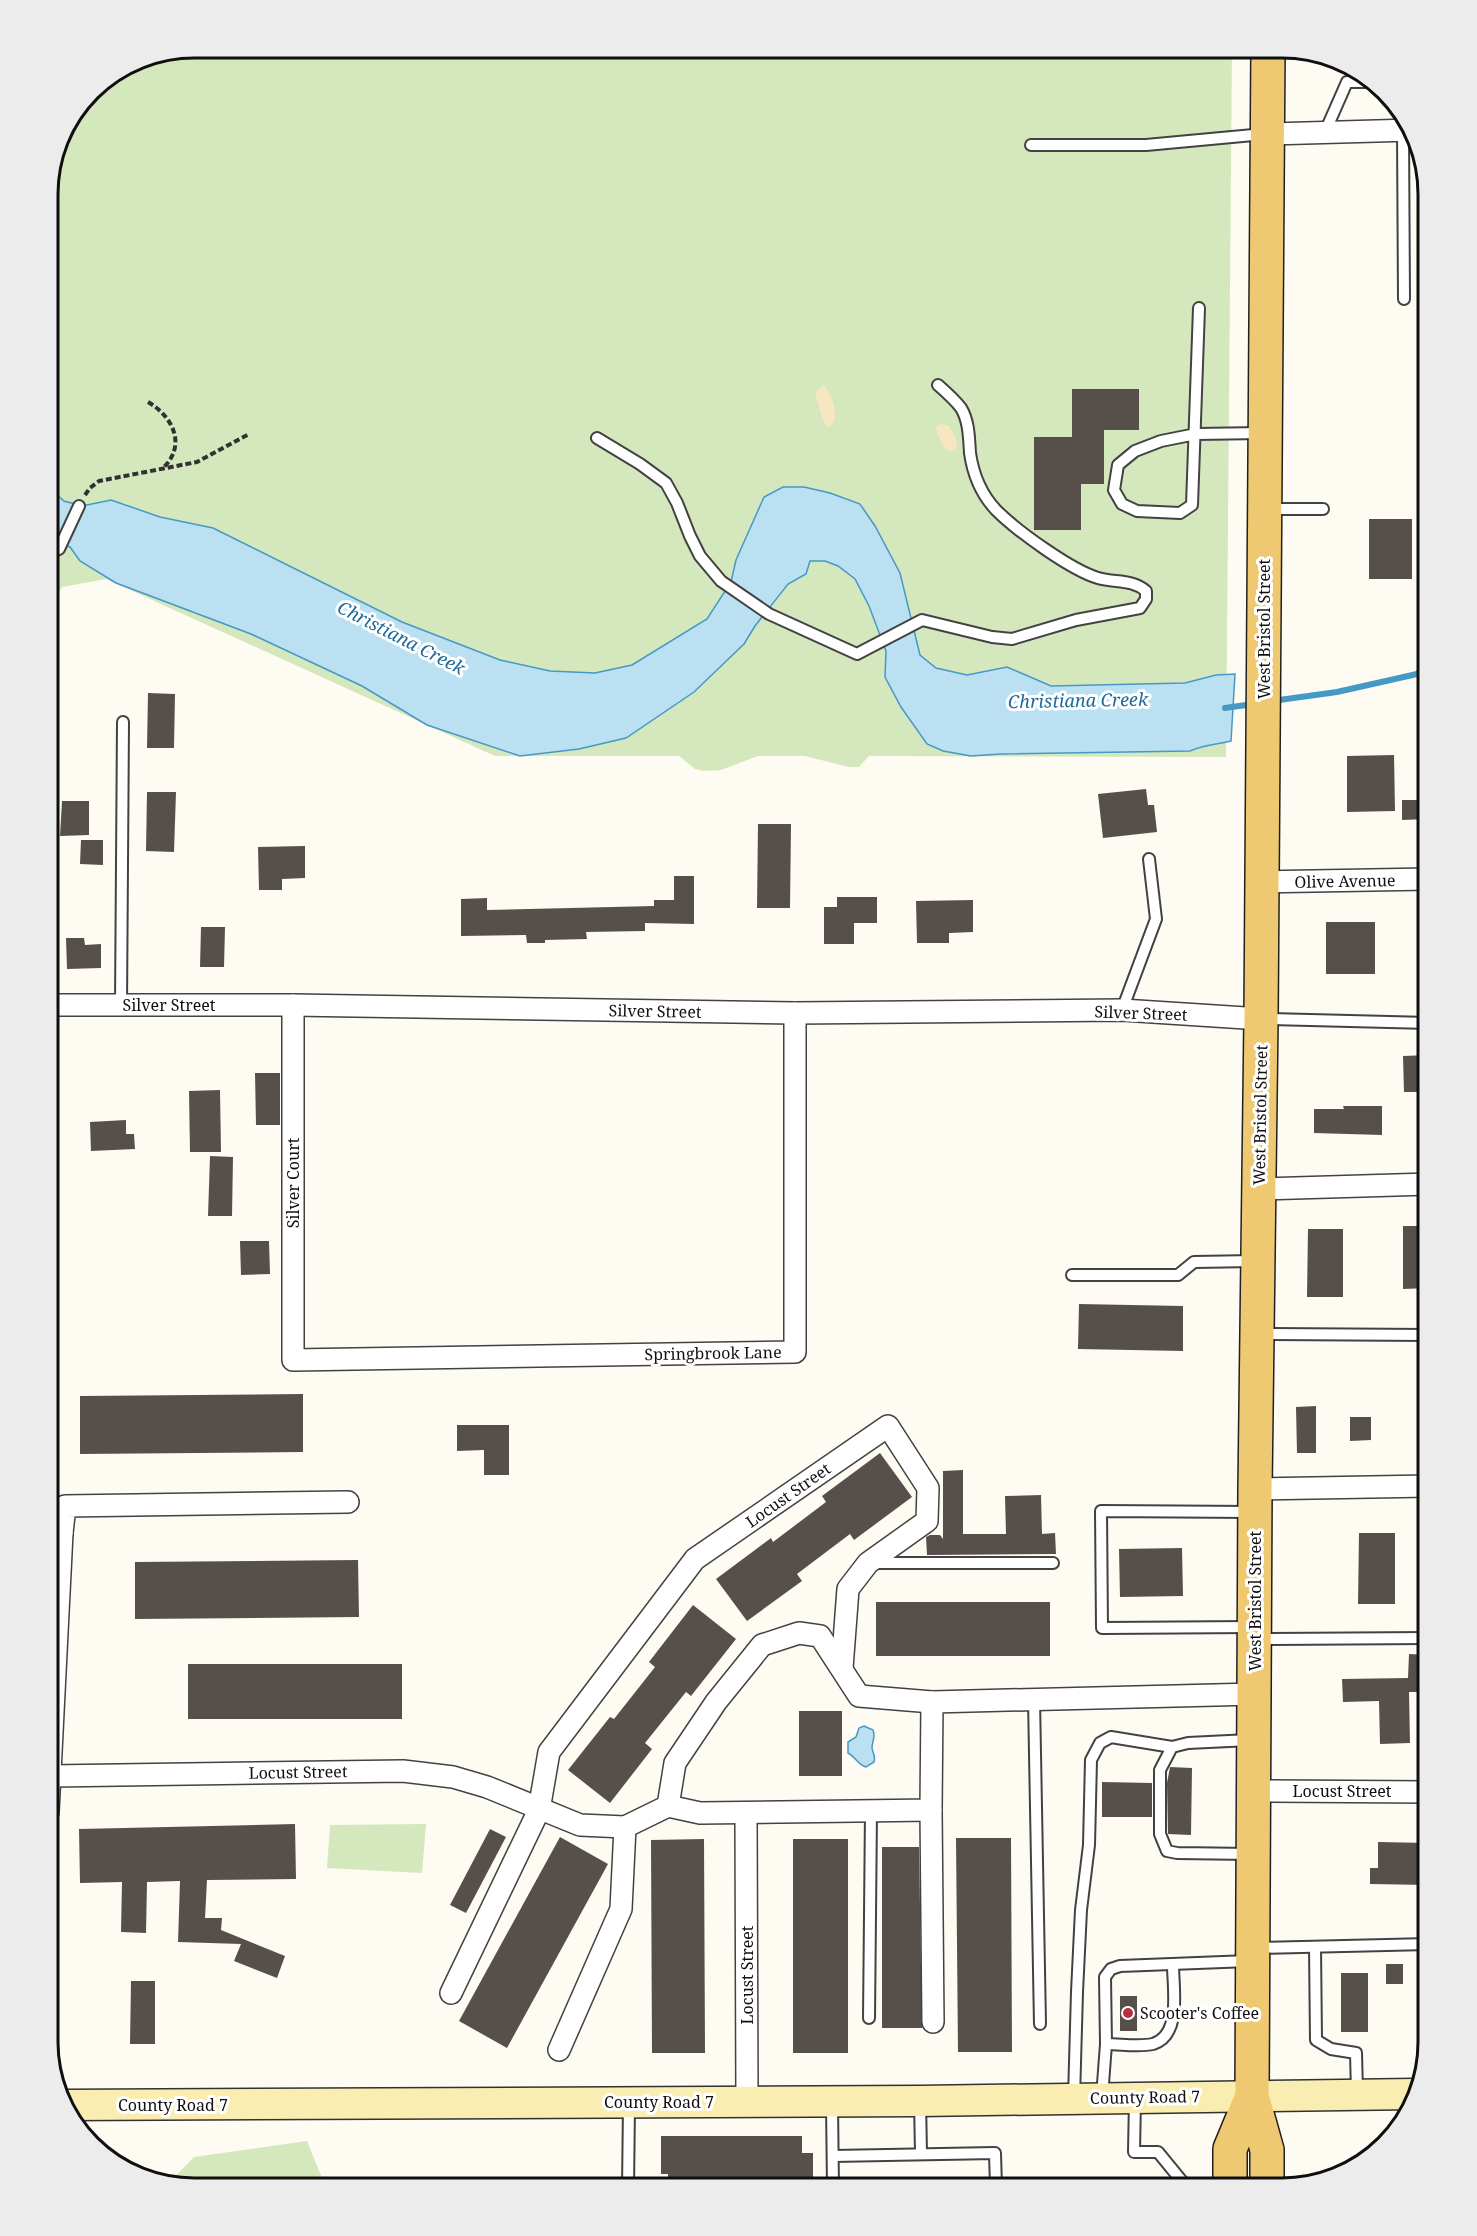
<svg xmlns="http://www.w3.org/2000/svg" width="1477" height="2236" viewBox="0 0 1477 2236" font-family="'Noto Serif',serif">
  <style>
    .green { fill: #d5e7bd }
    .sand { fill: #f6e7c1 }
    .water { fill: #bae0f2; stroke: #4699c4; stroke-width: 1.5 }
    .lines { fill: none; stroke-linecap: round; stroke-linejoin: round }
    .stream { stroke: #4699c4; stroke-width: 6 }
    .building { fill: #574f4c }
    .lane-casing { stroke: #424242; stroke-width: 14 }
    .street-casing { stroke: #424242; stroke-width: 24 }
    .secondary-casing { stroke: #313131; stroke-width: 33 }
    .primary-casing { stroke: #202020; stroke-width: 36 }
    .path { stroke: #313131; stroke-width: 4; stroke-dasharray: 6 3; stroke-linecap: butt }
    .lane { stroke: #fff; stroke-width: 10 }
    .street { stroke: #fff; stroke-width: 21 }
    .secondary { stroke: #f9edb1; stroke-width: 30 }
    .primary { stroke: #eec971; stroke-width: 33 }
    .poi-dot { fill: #b5303e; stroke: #fff; stroke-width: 2 }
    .labels { text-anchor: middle; stroke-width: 6; stroke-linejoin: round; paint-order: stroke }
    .street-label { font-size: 16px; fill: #0f0f0f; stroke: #fff }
    .poi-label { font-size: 16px; fill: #0f0f0f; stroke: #fff; text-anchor: start }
    .water-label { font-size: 18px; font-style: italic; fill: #206b98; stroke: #fff }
    .rim { fill: none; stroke: #0f0f0f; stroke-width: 3 }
  </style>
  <rect width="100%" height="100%" fill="#fefbf2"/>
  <g class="green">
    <path d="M195,48H1232L1226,757L869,756L859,767H849L805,756H758L721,770L703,771L695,769L679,756H495L106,579L62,587L48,609V185L59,138L91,91L139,59Z"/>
    <path d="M426,1824L422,1873L327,1868L330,1825Z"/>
    <path d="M307,2141L326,2188H185L169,2183L194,2157Z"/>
  </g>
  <g class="sand">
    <path d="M822,386H825C832,395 842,421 828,427L823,421L816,396V392Z"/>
    <path d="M941,424L949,426L956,438L957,447L951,451L946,450C943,446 936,432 936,427Z"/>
  </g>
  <g class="water">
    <path d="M48,487L64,501L82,506L111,500L160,517L213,528L402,622L500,660L550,671L595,673L632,665L707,619L731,582L736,560L764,497L783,487H804L830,493L860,504L875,526L900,573L920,655L936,668L967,675L1007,667L1051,686L1185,683L1216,675L1235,674L1231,741C1215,745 1206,744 1190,751L1001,754L971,756L943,751L927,744L901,707L885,677L886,651L869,606L855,579L838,566L825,561H810L806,574L788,584L755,626L744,644L694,692L626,738L579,749L520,756L427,725L362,686L251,634L116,583L80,561L70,547L48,540Z"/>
    <path d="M864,1726L873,1730C876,1737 872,1741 872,1748C873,1754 876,1756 874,1762L866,1767C857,1764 856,1757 848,1753V1742L856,1737L859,1728Z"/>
  </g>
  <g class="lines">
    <g class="stream">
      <path d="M1272,701L1337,692L1417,674L1429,663"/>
      <path d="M1225,708L1253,704"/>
    </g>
  </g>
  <g class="building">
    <path d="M1072,389H1139V430H1104V484H1081V530H1034V437H1072Z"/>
    <rect x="1369" y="519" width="43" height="60"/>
    <path d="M148,693L175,694L174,748H147Z"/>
    <path d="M1394,755L1395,811L1347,812V756Z"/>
    <path d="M1146,789L1148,805H1154L1157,832L1103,838L1098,794Z"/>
    <path d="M147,792H176L174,852L146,851Z"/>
    <path d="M1402,800H1429V819L1402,820Z"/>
    <path d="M62,801H89V835L60,836Z"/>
    <path d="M758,824H791L790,908H757Z"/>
    <path d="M81,840H103V865L80,864Z"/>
    <path d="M305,846V878L282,879V890H259L258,847Z"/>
    <path d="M674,876H694V924L645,923V931L586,932L587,939L545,940V943H527L526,935L461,936V899L487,898V910L654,906V900H674Z"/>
    <path d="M837,897H877V923H854V944H824V907H837Z"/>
    <path d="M973,900V932L949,933V943H917L916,901Z"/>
    <rect x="1326" y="922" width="49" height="52"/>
    <path d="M201,927H225L224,967H200Z"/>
    <path d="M66,938H84L85,945L101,944V968L67,969Z"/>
    <path d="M1429,1055V1092H1404L1403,1056Z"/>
    <path d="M255,1073H280V1125H256Z"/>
    <path d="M220,1090L221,1152H190L189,1091Z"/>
    <path d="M1343,1106H1382V1135L1314,1133V1109H1344Z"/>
    <path d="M126,1120V1134H134L135,1149L91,1151L90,1122Z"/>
    <path d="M210,1156L233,1157L232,1216H208Z"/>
    <path d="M1403,1226H1429V1288L1403,1289Z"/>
    <path d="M1308,1229H1343V1297H1307Z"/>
    <path d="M240,1241H269L270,1274L241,1275Z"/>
    <path d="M1079,1304L1183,1306V1351L1078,1349Z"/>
    <path d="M303,1394V1452L80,1454V1396Z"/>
    <path d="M1316,1406V1453H1297L1296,1407Z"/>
    <path d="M1350,1417H1371V1440L1350,1441Z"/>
    <path d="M457,1425H509V1475H484V1450L457,1451Z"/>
    <path d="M880,1453L912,1497L854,1540L850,1534L797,1574L802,1581L747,1621L716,1579L771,1538L773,1542L826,1502L822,1496Z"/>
    <path d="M963,1470V1534H1006L1005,1496L1041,1495L1042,1534L1055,1533L1056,1554L927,1555L926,1537L930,1535H940L943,1539V1471Z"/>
    <path d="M1359,1533H1395V1604H1358Z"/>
    <path d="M1182,1548L1183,1596L1120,1597L1119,1549Z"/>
    <path d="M358,1560L359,1617L135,1619V1562Z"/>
    <rect x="876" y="1602" width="174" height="54"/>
    <path d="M693,1605L736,1639L691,1696L686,1692L645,1743L652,1749L610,1803L568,1770L610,1717L614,1719L655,1667L649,1662Z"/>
    <path d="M1409,1654L1429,1655V1692H1409L1410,1743L1380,1744L1379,1701L1343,1702L1342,1679L1408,1678Z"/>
    <rect x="188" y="1664" width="214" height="55"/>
    <rect x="799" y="1711" width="43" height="65"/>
    <path d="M1170,1767L1192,1768L1191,1835L1168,1834L1167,1783Z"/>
    <path d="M1102,1782L1152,1783V1817H1102Z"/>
    <path d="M295,1824L296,1879L207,1880L205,1918H222L221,1930L285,1956L277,1978L234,1961L241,1944L178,1942L180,1881L147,1882L146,1933L121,1932L122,1882L80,1883L79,1829Z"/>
    <path d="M490,1829L506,1837L466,1913L450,1905Z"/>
    <path d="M560,1837L608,1864L507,2048L459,2021Z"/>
    <path d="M956,1838H1011L1012,2052H958Z"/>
    <path d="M704,1839L705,2053H652L651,1840Z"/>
    <rect x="793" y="1839" width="55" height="214"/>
    <path d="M1378,1842L1429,1843L1428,1885L1370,1884V1868H1378Z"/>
    <path d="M882,1847H919L922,2028H882Z"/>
    <rect x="1386" y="1964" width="17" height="20"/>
    <rect x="1341" y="1973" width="27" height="59"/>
    <path d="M131,1981H155V2044H130Z"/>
    <rect x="1120" y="1996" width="17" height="35"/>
    <path d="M661,2136H802V2153H813V2188H668V2174H661Z"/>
  </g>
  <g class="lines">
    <g class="lane-casing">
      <g id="lane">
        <path d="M1403,131L1404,299"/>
        <path d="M1325,132L1347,82H1372"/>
        <path d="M1031,145H1146L1264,134"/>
        <path d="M1199,308L1192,505L1180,513L1137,511L1122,504L1114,490L1118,465L1135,451L1161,441L1196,434L1262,433"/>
        <path d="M597,438L640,464L666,483L677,503L690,536L700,556L721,581L769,614L857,654L922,620L992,637L1012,639L1076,620L1140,608L1146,599V591C1132,579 1115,583 1098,578C1071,570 1017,531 996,510C981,494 973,474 970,453C969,438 969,421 961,408C955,400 946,392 938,385"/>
        <path d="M1268,509H1323"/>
        <path d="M48,554L59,549L79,506"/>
        <path d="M121,1005L123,722"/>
        <path d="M1122,1010L1156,919L1149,859"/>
        <path d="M1265,1019L1429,1023"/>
        <path d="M1072,1275H1178L1194,1262L1255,1261"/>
        <path d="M1260,1334L1429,1335"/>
        <path d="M872,1563H1053"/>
        <path d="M1252,1627L1102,1628L1101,1511L1253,1512"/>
        <path d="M1258,1639L1429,1638"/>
        <path d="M1034,1699L1040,2024"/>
        <path d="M1250,1740L1188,1743L1172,1747L1160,1770V1834L1167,1851L1177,1853L1251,1854"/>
        <path d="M1315,1947L1316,2040L1331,2049L1356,2053L1357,2092"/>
        <path d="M1255,1948L1429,1944"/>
        <path d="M869,2018L871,1811"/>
        <path d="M1106,2044C1121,2044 1139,2047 1153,2044C1182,2035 1173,1988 1173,1965"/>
        <path d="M1102,2097L1106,2044L1105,1977L1111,1969L1120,1966L1249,1961"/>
        <path d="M1074,2098L1077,1992L1081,1910L1089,1845L1091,1760L1100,1743L1111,1737L1172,1747"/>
        <path d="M1135,2099L1134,2152H1158L1185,2185V2188"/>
        <path d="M920,2102L921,2153"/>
        <path d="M832,2104L833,2188"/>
        <path d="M833,2156L995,2153L996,2188"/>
        <path d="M628,2188L629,2105"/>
      </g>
    </g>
    <g class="street-casing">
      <g id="street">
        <path d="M1267,134L1412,130"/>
        <path d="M1262,882L1429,879"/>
        <path d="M48,1005H293L795,1013L1122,1010L1261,1019"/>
        <path d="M293,1005V1360L795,1352V1013"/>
        <path d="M1259,1189L1429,1184"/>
        <path d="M1255,1489L1429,1486"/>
        <path d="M48,1533H62L65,1506L348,1502"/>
        <path d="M51,1776L403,1771L453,1777L487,1787L580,1825L625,1827L668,1806L700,1813L931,1810L932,1702L1255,1694"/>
        <path d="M1254,1791L1429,1792"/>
        <path d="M668,1806L675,1763L716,1702L762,1645L799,1633L820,1636L859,1696L932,1702"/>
        <path d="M931,1810L933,2022"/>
        <path d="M48,1812L62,1533"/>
        <path d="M746,1814L747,2101"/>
        <path d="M451,1993L539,1810L549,1752L695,1559L888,1426L928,1488L927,1521L868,1563L848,1589L842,1668"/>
        <path d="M559,2050L621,1909L625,1827"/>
      </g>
    </g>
    <g class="secondary-casing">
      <path id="secondary" d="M65,2105L920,2101L1415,2094"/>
    </g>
    <g class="primary-casing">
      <g id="primary">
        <path d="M1230,2188V2149L1252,2096"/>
        <path d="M1267,2188V2150L1252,2096L1255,1489L1261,1019L1268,48"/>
      </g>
    </g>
    <g class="path">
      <path d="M148,402C172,416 187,444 164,467"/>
      <path d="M85,495L90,488L99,481L197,462L249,434"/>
    </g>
    <use href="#lane" class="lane"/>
    <use href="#street" class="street"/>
    <use href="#secondary" class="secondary"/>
    <use href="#primary" class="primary"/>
  </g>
  <circle class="poi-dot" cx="1128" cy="2013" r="6"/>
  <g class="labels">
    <g class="street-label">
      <text transform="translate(1264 629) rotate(-90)" y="6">West Bristol Street</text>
      <text transform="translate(1345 881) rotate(-1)" y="6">Olive Avenue</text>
      <text x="169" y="1011">Silver Street</text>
      <text transform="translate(655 1011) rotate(1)" y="6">Silver Street</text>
      <text transform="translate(1141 1013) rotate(2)" y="6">Silver Street</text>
      <text transform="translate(1260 1115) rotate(-89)" y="6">West Bristol Street</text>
      <text transform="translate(293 1183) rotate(-90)" y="6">Silver Court</text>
      <text transform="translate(713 1353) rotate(-1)" y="6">Springbrook Lane</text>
      <text transform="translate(788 1495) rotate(-35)" y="6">Locust Street</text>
      <text transform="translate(1255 1601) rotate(-90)" y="6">West Bristol Street</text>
      <text transform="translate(298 1772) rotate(-1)" y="6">Locust Street</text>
      <text x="1342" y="1797">Locust Street</text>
      <text transform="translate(747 1975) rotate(-90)" y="6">Locust Street</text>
      <text transform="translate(1145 2097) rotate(-1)" y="6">County Road 7</text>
      <text x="659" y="2108">County Road 7</text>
      <text x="173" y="2111">County Road 7</text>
    </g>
    <g class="poi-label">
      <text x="1140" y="2019">Scooter's Coffee</text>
    </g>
    <g class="water-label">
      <text transform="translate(401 638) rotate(27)" y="6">Christiana Creek</text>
      <text transform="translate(1078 701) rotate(-1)" y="6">Christiana Creek</text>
    </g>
  </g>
  <path d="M0 0H1477V2236H0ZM194 58H1282A136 136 0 0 1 1418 194V2042A136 136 0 0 1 1282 2178H194A136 136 0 0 1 58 2042V194A136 136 0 0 1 194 58Z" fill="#ececec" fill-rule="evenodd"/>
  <path class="rim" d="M194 58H1282A136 136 0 0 1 1418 194V2042A136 136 0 0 1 1282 2178H194A136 136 0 0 1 58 2042V194A136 136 0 0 1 194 58Z"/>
</svg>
